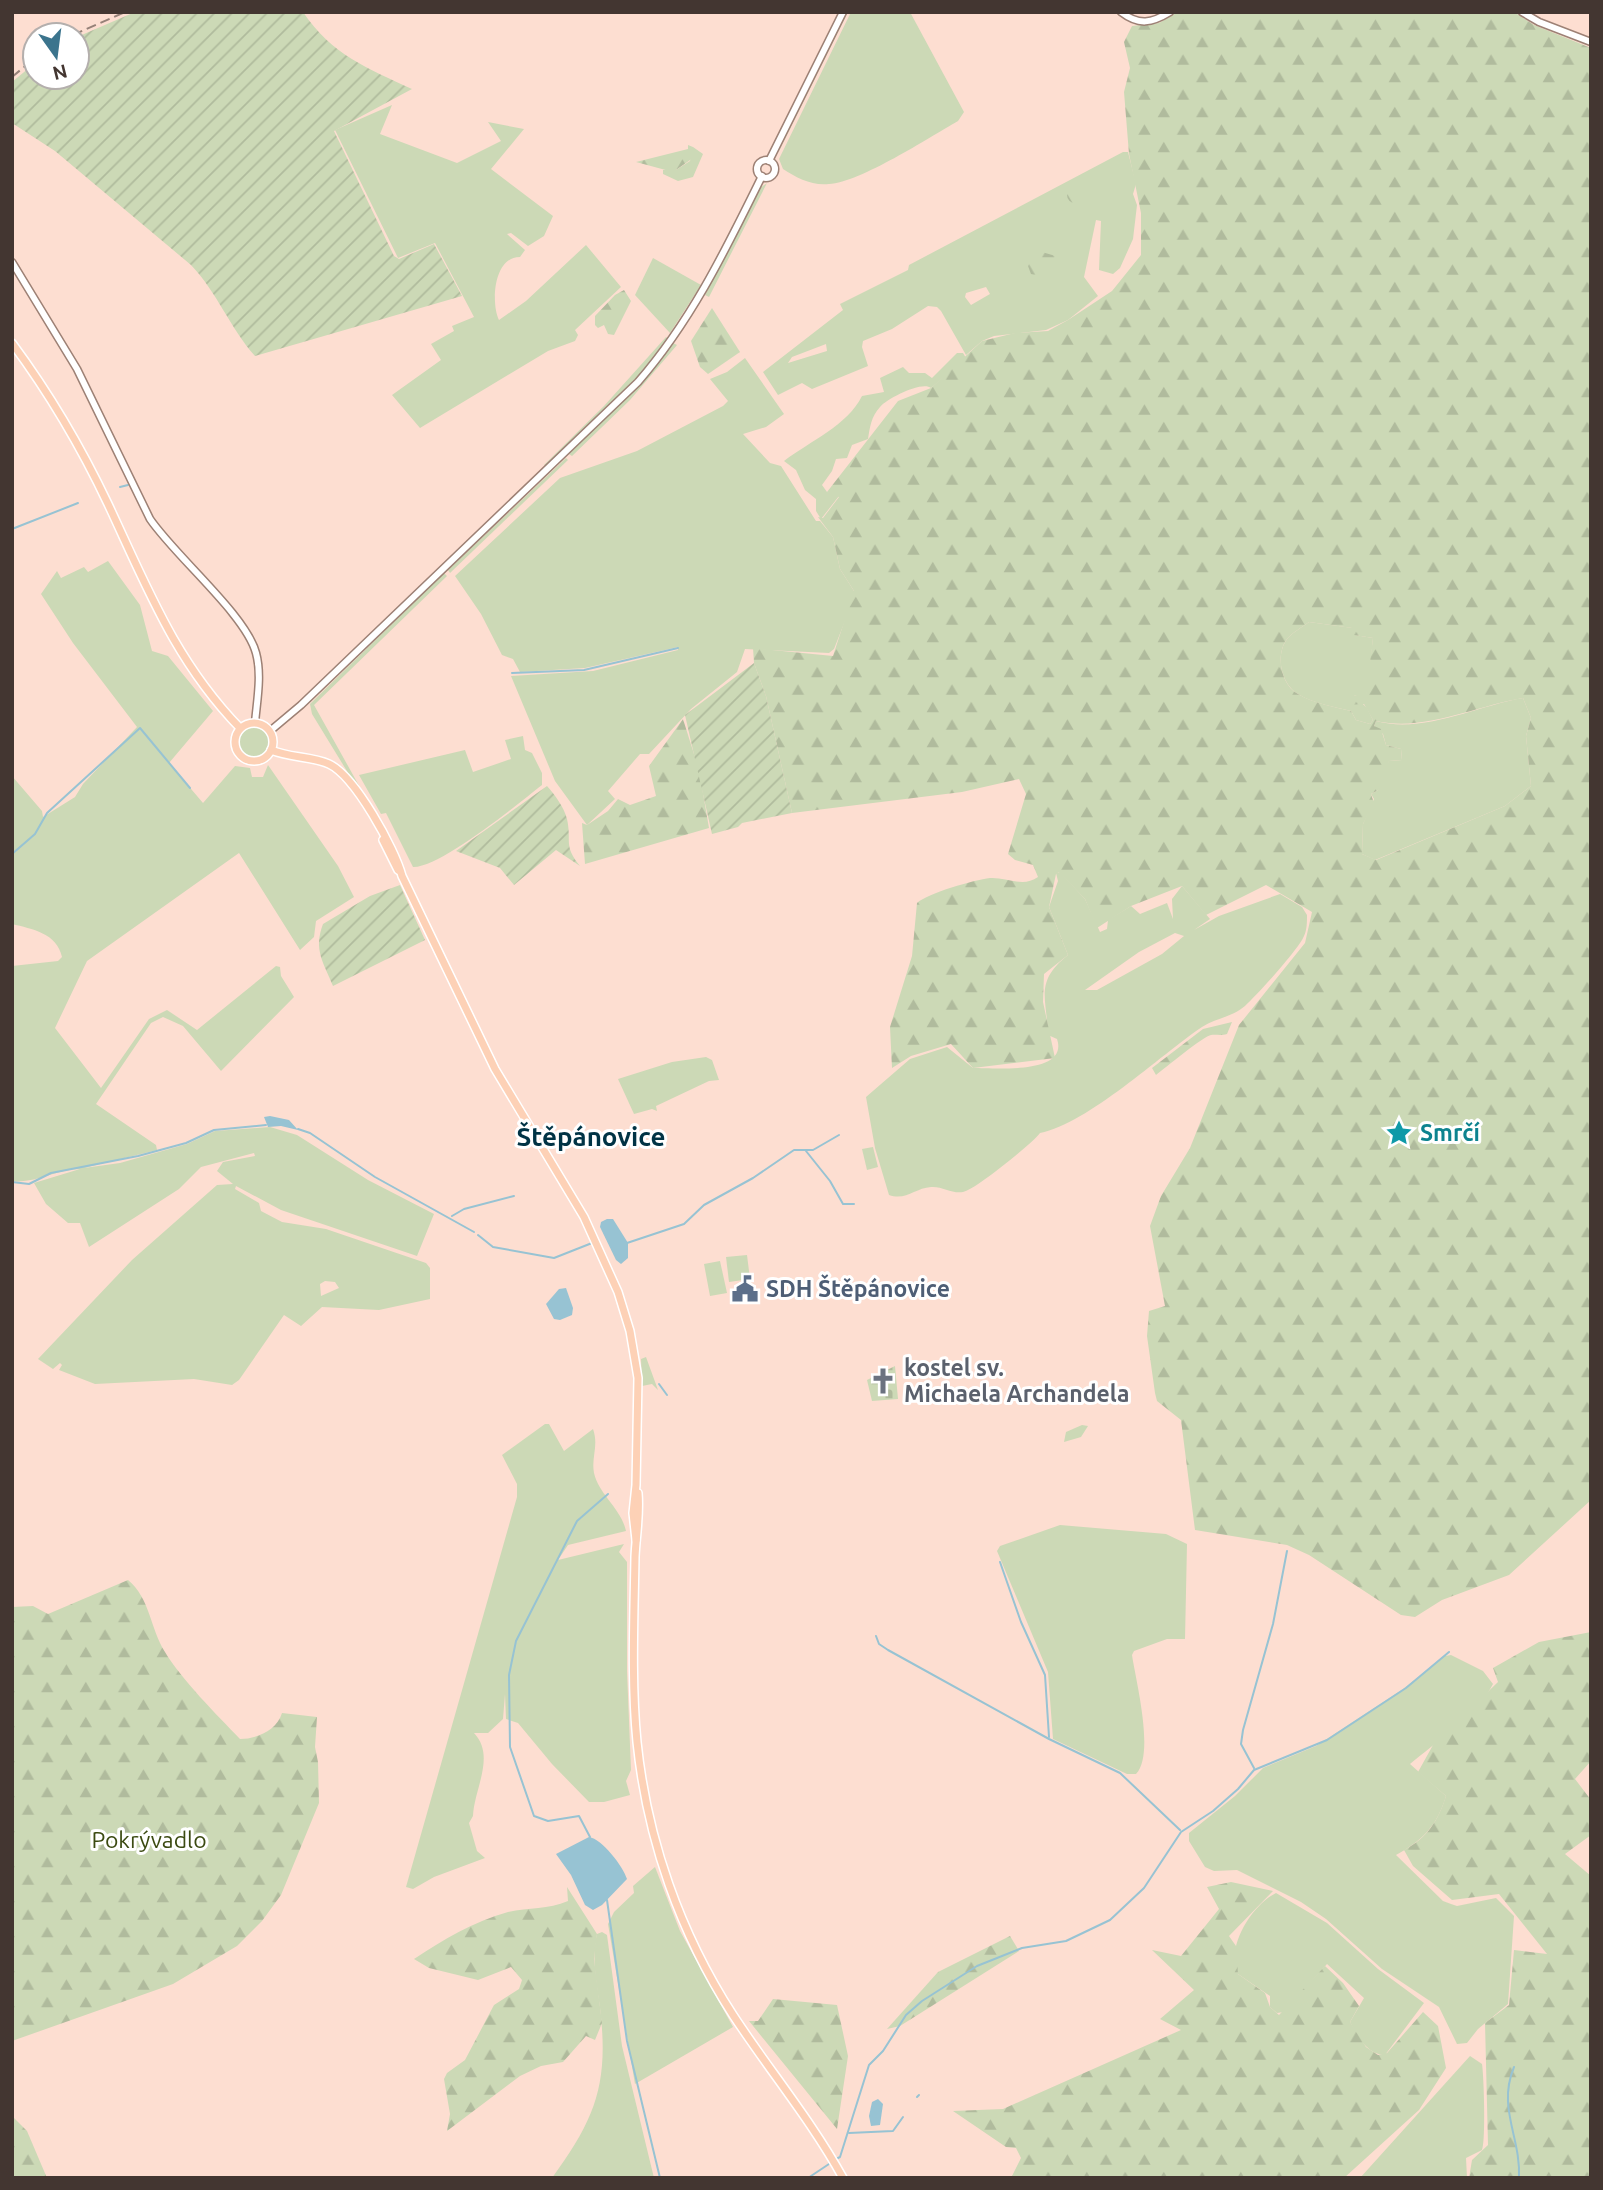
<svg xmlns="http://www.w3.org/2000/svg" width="1603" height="2190" viewBox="0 0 1603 2190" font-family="Ubuntu,sans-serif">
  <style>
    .grass { fill: #ccd9b6; fill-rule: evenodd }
    .forest { fill: url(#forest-firs); fill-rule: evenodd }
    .cemetery { fill: url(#cemetery-stones) }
    .garden { fill: url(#garden-furrows) }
    .water { fill: #97c3d3 }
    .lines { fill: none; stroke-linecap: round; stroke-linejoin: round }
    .stream { stroke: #97c3d3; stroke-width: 2 }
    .secondary-casing { stroke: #9d8175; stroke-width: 9 }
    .primary-casing { stroke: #fff; stroke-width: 10 }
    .secondary { stroke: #fff; stroke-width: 6 }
    .primary { stroke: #fdd1b6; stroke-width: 7 }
    .rail { stroke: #968178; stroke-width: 2; stroke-dasharray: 10 5; stroke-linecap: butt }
    .labels { text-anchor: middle; stroke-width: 6; stroke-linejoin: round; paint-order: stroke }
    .culture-label { font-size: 23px; font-weight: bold; fill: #0d838f; stroke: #fff; text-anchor: start }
    .service-label { font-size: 23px; font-weight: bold; fill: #4e5e75; stroke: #fff; text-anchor: start }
    .worship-label { font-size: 23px; font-weight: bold; fill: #5b616d; stroke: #fff; text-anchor: start }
    .park-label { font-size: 23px; fill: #3b4a11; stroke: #fff }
    .quarter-label { font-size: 26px; font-weight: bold; fill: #003345; stroke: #fff }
  </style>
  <defs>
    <pattern id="forest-firs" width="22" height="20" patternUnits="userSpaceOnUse" patternTransform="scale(1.75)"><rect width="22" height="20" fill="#ccd9b6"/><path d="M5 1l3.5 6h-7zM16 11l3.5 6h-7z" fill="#b0bb9d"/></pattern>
    <pattern id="cemetery-stones" width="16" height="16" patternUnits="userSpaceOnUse" patternTransform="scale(1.75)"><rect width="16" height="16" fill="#ccd9b6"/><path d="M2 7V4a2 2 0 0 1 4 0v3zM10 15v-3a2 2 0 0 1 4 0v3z" fill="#b0bb9d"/></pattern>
    <pattern id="garden-furrows" width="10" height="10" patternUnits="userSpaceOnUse" patternTransform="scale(1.75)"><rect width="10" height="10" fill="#ccd9b6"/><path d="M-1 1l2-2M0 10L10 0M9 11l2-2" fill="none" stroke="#b0bb9d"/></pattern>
  </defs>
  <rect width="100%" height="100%" fill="#fdded1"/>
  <g class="grass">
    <path d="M846,12H848L777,155L784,139Z"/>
    <path d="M851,12H910L964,112L958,121C928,138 861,182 829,184C812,186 797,178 783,169L779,159Z"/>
    <path d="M392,105L380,134L457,163L501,141L488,122L524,129L491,169L553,216L544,236L528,246L511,233L507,234L525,250L520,257C493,257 491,304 499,320L526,301L586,245L621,287L575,330L578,335L575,341L548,351L420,428L392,395L441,360L431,344L454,331L452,326L474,317L435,243L398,258L335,130Z"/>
    <path d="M693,147L703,154L693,177L678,181L663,174V170H676L690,161Z"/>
    <path d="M1123,152H1128L1136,184L1133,194L1137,205L1133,239L1120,268L1113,274L1099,270L1101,221L1096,220L1084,277L1098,296L1068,320L1046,330L994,336L982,341L966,355L941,311L937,307L928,306L892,329L863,341L862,347L868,366L812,389L802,383L778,395L763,372L843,310L840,304L908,270L909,265ZM986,287L990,294L971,305L965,297L966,293ZM826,344L827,351L788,363L792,357Z"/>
    <path d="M773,179L767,183L709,297L705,295L760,188Z"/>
    <path d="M653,258L701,285L670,333L635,295Z"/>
    <path d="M666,337L668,339L665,344L636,379L547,467L544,465L604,406Z"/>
    <path d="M673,343L677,345L630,400L572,456L569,454L630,394Z"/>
    <path d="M957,353H963L966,358L931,388C922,381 888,398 880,407C871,417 870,427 868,439L852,445L847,458L836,459L832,471L822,485L827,492L838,493L839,496L821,519L816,511V499L805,490L796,470L784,461C810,441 847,426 862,396L884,392L880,378L903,367L909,373H925L932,378Z"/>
    <path d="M745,358L784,414L766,427L743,434L770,463L781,466L816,521H820L833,537L840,569L854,591V598L834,649L829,653L745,649L737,672L691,709L649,754H640L608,791L615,799L587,825L555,781L511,676L593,671L678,650V647L585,668L520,672L513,659L502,655L481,614L455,576L560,478L637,451L723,406L728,401L710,379L727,372Z"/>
    <path d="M566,458L568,460L450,573L448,570Z"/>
    <path d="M108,561L140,605L152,651L168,656L213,711L169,763L203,803L235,766L250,768L252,777H263L268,765L338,866L354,897L316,921L314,937L300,950L239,853L87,961L55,1028L101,1088L149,1019L167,1010L197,1030L276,966L280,967L281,976L294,997L221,1071L183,1026L163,1017L151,1023L96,1104L156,1145L157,1150L84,1168L120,1163L187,1144L215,1131L270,1127L297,1135L368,1180L434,1214L417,1256L281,1210L236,1186L235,1189L259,1203L261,1211L282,1222L326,1229L426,1263L430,1268V1299L379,1310L322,1307L301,1326L284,1315L239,1380L232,1385L194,1379L95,1384L59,1370L62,1365L60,1363L53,1369L38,1359L132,1260L217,1185L233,1184L217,1171L223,1162L255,1156L254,1153L201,1167L179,1189L89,1247L80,1223H68L46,1204L34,1183L80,1169C56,1169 35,1184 12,1181V966L58,961L62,957C57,933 32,929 12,924V776L42,811L43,817L75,797L83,784L137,727L73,643L41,594L57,571L61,578L84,567L88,572ZM325,1281L335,1282L339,1288L321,1296L320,1284Z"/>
    <path d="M444,573L447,576L314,705L391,843L312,714L310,704Z"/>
    <path d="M1309,622L1353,628L1355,635L1373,638L1368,689L1366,695H1354L1367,708L1373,720L1370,724L1356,720L1351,711C1335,707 1312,703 1298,694C1281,684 1275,655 1287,639C1292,633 1302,627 1309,622Z"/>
    <path d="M1523,698L1531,718L1526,736L1531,786L1505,806L1375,860L1362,854L1363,824L1374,799L1371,794C1390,786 1381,776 1389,761L1402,760L1401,749L1386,745L1383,734L1374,726L1376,721C1423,734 1476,706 1523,698Z"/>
    <circle cx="254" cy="742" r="15"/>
    <path d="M523,736L525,750L532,753L542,773V785C518,804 440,868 413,867L386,813L381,814L359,775L465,750L473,772L511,759L505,740Z"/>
    <path d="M1060,872L1085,899L1100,932L1107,929L1108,920L1131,906L1140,914L1167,903L1173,919L1172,899L1182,886L1210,919L1194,930L1219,916L1280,894L1302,907L1307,915C1307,922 1307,930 1304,936C1299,949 1257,995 1245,1006C1232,1017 1216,1018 1202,1027C1159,1056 1089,1123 1040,1133C1034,1142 974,1191 963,1192C952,1194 942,1186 931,1187C915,1188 906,1201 889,1195L875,1148L866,1097L910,1059L947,1047L973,1068C995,1068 1069,1075 1057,1039L1048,1035C1047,998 1034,982 1068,955L1049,907L1058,881L1056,873ZM1175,933L1184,936L1162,954L1097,990H1085L1139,952Z"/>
    <path d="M706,1057L712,1060L719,1080L709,1081L656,1106L657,1111L652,1109L634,1114L618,1079L672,1062Z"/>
    <path d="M873,1147L878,1167L867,1170L862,1149Z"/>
    <path d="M747,1255L750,1279L729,1282L726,1257Z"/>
    <path d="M720,1261L727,1293L710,1296L704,1264Z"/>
    <path d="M646,1357L658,1390L652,1384L642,1386L641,1359Z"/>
    <path d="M545,1424H549L564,1451L593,1429C599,1446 591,1457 594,1473C599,1495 621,1508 626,1531L568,1545L558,1560L624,1544L619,1552L627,1562V1671L631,1770L626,1781L630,1795L604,1802H589L552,1764L518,1723L506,1719L505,1694L503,1719L488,1733H474C496,1756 474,1789 473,1816L469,1823L477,1851L485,1858L434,1877L413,1889L406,1887L517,1497V1484L502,1455Z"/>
    <path d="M1082,1425L1088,1426L1081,1437L1064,1442L1066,1432Z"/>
    <path d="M1060,1525L1166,1534L1187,1544L1185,1639H1167L1134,1651L1132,1655C1136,1682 1155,1754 1136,1774H1127L1053,1739L1048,1672L997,1551L1000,1546Z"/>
    <path d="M1451,1655L1483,1671L1493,1684C1478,1714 1435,1743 1410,1764L1446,1796C1437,1826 1423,1840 1396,1855L1443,1901L1451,1904L1457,1906L1496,1898L1514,1916L1508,2004L1478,2029L1467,2043L1457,2044L1439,2007L1382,1969L1326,1919L1301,1902L1237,1870L1214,1871L1205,1867L1189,1841V1833L1235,1796L1263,1768L1316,1746L1403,1689L1445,1656Z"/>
    <path d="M655,1867L680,1931L733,2027L635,2084L608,1924L614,1912L634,1893L633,1886Z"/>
    <path d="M1276,1893L1327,1923L1378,1969L1424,2003L1385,2055C1368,2055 1357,2036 1350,2022L1364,1998L1327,1964L1284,2012L1277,2013L1270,2007V1996L1238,1974C1225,1947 1252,1905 1276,1893Z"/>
    <path d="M602,1932L607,1935L622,2046L654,2178H552C596,2118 609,2083 600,2008C597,1984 591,1958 597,1934Z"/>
    <path d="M1470,2056L1482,2064C1484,2076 1486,2143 1482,2150L1466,2158L1467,2178H1360Z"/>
  </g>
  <g class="forest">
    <path d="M1178,12H1514L1534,25L1591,48V1500L1509,1575L1442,1600L1415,1617L1401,1615L1309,1555L1287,1545L1195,1530L1181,1420L1157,1401L1155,1393L1147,1336L1149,1311L1165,1306L1150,1226L1161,1196L1190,1148L1239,1025L1305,943L1312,912L1266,885L1206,915L1182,886L1131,906L1097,928L1085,899L1059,872L1056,874L1049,907L1068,955L1044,974L1043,1002L1055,1058L973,1068L951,1044L911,1056L892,1068L890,1027L912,956L917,903C928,893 974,880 990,878C1007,877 1023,888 1038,877L1033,865L1015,860L1008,854L1026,794L1019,779L962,792L792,813L766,696L754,663L753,648L833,656L854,591L840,569L833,537L818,517L823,518L839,497L827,492L898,401L931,388L982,341L1015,333L1048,331L1068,320L1112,291L1141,255V213L1129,154L1124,92L1130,68L1124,42L1132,26L1159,23ZM1309,622L1352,628L1354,635L1373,638L1366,694L1348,696L1344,700L1346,705L1364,704L1373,720L1370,724L1356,720L1351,711C1335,707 1313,703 1298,694C1281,685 1275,655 1287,639C1292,633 1302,627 1309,622ZM1523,698L1531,718L1526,736L1531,786L1505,806L1376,860L1362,854L1363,824L1374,803L1371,794L1386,786L1389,761L1402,760L1401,749L1386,745L1381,729L1374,726L1376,721C1425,732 1475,706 1523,698Z"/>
    <path d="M688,145L693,147V158L673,172L636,162L688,149Z"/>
    <circle cx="1075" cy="195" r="8"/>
    <path d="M1035,250L1059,257L1056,264L1044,259L1043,271L1035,275L1031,274L1028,266L1029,253Z"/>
    <path d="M624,290L631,301L614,335L608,334L604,325L598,328L595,325V316L615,295Z"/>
    <path d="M712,308L740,352L708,374L700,367L691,341Z"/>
    <path d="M683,719L699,770L709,828L585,864L582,823L587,825L608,811L618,799L630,805L656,796L649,766Z"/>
    <path d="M1232,1022L1227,1034C1220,1036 1216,1034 1211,1035C1205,1035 1164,1069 1156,1075L1152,1068L1203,1029Z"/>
    <path d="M128,1580C150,1598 150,1628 165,1652C181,1679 217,1715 240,1739C257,1739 277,1730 282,1713L317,1717L315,1747L318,1762L319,1803L281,1895L262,1921L237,1946L173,1984L12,2041V1607L33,1606L48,1614Z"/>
    <path d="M1591,1632V1761L1575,1779L1591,1800V1835L1565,1854L1591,1876V2178H1469L1472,2160L1488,2145L1485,2023L1509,2005L1514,1950L1547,1954L1499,1894L1452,1900L1413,1866L1404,1850C1427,1838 1438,1821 1446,1796L1418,1772L1433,1745L1498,1682L1493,1668L1539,1642Z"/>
    <path d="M1231,1882L1273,1891L1229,1936L1236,1946L1238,1974L1265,1993L1270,2007L1279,2015L1325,1966L1343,1983L1359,2006L1350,2022L1366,2047L1378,2055L1387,2053L1423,2012L1438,2026L1446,2068L1419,2110L1344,2178H1011L1021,2158L1016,2148L1006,2147L953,2111L1003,2109L1181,2030L1160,2019L1194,1990L1152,1950L1181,1956L1219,1909L1207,1887Z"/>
    <path d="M567,1887L597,1934L594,1959L602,2023L595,2040L586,2036L563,2062L541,2066L520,2076L447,2131L450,2114L444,2079L447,2073L465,2060L494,2005L519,1989L522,1980L511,1967L478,1980L429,1968L414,1959C444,1939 473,1922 508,1912C529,1907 548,1910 568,1901Z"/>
    <path d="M1010,1936L1019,1951L900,2026L887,2029L938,1972Z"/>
    <path d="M773,1999L837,2005L848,2056L837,2129L749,2021H758Z"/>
    <path d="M12,2116L27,2131L47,2178H12Z"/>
  </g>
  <path class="cemetery" d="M895,1366L898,1399L872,1401L867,1380Z"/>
  <g class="garden">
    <path d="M135,12H303C332,55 367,68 412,89L334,131L394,256L399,259L434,244L462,296L255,356C230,328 217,292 191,265L55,151L12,123V82L35,63V77H77V37Z"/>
    <path d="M754,663L766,696L792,813L742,823L738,827L712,834L685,715Z"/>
    <path d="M547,786C555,795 564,807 567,819C572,842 563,845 580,866L556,850L514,885L500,868L456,851Z"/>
    <path d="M400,885L425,940L333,986C324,963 313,950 323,924L370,896Z"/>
  </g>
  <g class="water">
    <path d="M270,1116L289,1120L298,1130L281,1126L268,1127L264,1117Z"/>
    <path d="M607,1219H613L628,1243V1258L621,1264L616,1260L600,1227L601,1222Z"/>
    <path d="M566,1288L573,1308L572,1315L560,1320L554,1319L546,1304L559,1289Z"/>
    <path d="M589,1837C602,1839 623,1866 627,1879L602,1905L593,1910L585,1905L571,1875L556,1854Z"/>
    <path d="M878,2099L883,2104L880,2125L871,2126L869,2116L872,2102Z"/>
  </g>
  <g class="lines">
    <g class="stream">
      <path d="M120,487L128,485"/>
      <path d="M12,529L78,503"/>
      <path d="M512,673L584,670L678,648"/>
      <path d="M12,854L35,834L47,813L140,728L190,788"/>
      <path d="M298,1129L310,1133L375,1177L474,1232"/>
      <path d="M806,1151L830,1181L843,1204H854"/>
      <path d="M12,1182L29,1184L51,1173L138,1156L186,1143L214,1130L266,1125"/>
      <path d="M452,1216L464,1209L514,1196"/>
      <path d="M478,1235L493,1247L554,1258L592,1243"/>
      <path d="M627,1243L684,1224L704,1205L753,1178L794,1150H813L839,1135"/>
      <path d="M659,1384L667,1395"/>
      <path d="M1000,1562L1021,1622L1045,1675L1049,1737"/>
      <path d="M876,1636L879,1644L888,1650L1049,1739L1120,1773L1180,1830"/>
      <path d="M1254,1768L1241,1744L1243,1730L1273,1624L1287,1551"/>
      <path d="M590,1837L579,1816L548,1821L534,1816L510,1747L509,1675L516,1641L577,1521L608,1494"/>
      <path d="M607,1900L627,2041L660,2178"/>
      <path d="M1514,2067C1497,2108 1521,2137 1519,2178"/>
      <path d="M917,2097L919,2095"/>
      <path d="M849,2133L893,2131L903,2117"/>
      <path d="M836,2159L840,2157L869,2065L883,2051L906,2015L922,2001L977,1966L1022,1948L1066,1941L1110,1920L1144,1888L1181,1832L1213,1811L1238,1789L1254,1770L1327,1740L1406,1688L1449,1652"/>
      <path d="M808,2178L832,2162"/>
    </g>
    <g class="secondary-casing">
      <g id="secondary">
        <path d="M1121,12C1139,26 1152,23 1170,12"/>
        <path d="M1522,12L1539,22L1591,42"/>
        <circle cx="766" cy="169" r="9"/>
        <path d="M769,161L843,12"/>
        <path d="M12,262L77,369L150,519C176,557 246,615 256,653C262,675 257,700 255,723"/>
        <path d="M270,731L301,705L638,382C692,320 726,249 762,176"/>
      </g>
    </g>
    <g class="primary-casing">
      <g id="primary">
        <path d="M12,343C49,393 81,447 108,504C147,587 175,661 240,728"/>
        <circle cx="254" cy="742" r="19"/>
        <path d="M271,750C290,758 311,756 329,764C355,776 395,849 402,876L495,1069L584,1217L618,1292L630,1331L638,1378L636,1485L633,1513L636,1540"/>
        <path d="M383,840L398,870"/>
        <path d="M638,1493C640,1515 636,1535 635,1557C634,1618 631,1681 637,1742C647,1839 680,1933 733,2015C769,2070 811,2120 843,2178"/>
      </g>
    </g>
    <use href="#secondary" class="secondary"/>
    <use href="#primary" class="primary"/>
    <g class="rail">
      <path d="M73,35L125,12"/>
      <path d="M12,77L35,58"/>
    </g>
  </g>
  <defs>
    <g id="sight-bare" transform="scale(2.1)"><path d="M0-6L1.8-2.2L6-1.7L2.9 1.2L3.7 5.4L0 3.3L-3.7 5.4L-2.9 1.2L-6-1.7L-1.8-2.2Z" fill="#0f9aa8" stroke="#fff" stroke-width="2.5" paint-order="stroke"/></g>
    <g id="civic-bare" transform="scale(2.1)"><path d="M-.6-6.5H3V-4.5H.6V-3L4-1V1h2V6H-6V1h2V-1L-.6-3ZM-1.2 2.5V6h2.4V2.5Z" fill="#5c6f8a" stroke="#fff" stroke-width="2.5" paint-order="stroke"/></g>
    <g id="church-bare" transform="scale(2.1)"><path d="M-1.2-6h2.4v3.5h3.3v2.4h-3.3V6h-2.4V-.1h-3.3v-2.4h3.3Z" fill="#6b7280" stroke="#fff" stroke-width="2.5" paint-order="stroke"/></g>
  </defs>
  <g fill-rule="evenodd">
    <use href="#sight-bare" x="1399" y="1133"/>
    <use href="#civic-bare" x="745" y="1289"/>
    <use href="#church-bare" x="883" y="1381"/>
  </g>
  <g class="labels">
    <g class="culture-label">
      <text x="1420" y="1141">Smrčí</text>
    </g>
    <g class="service-label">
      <text x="766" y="1297">SDH Štěpánovice</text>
    </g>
    <g class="worship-label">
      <text x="904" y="1376">kostel sv.<tspan x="904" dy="26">Michaela Archandela</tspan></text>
    </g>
    <g class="park-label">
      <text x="149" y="1848">Pokrývadlo</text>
    </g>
    <g class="quarter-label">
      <text x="591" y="1146">Štěpánovice</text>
    </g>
  </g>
  <rect width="1603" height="2190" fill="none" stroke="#433631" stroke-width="28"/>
  <g transform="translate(56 56) rotate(166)"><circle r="33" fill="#ffffff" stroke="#b4afad" stroke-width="2"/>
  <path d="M0-5L12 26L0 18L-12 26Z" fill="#3b748d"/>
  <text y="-10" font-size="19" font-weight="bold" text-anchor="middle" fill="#433631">N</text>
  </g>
</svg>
